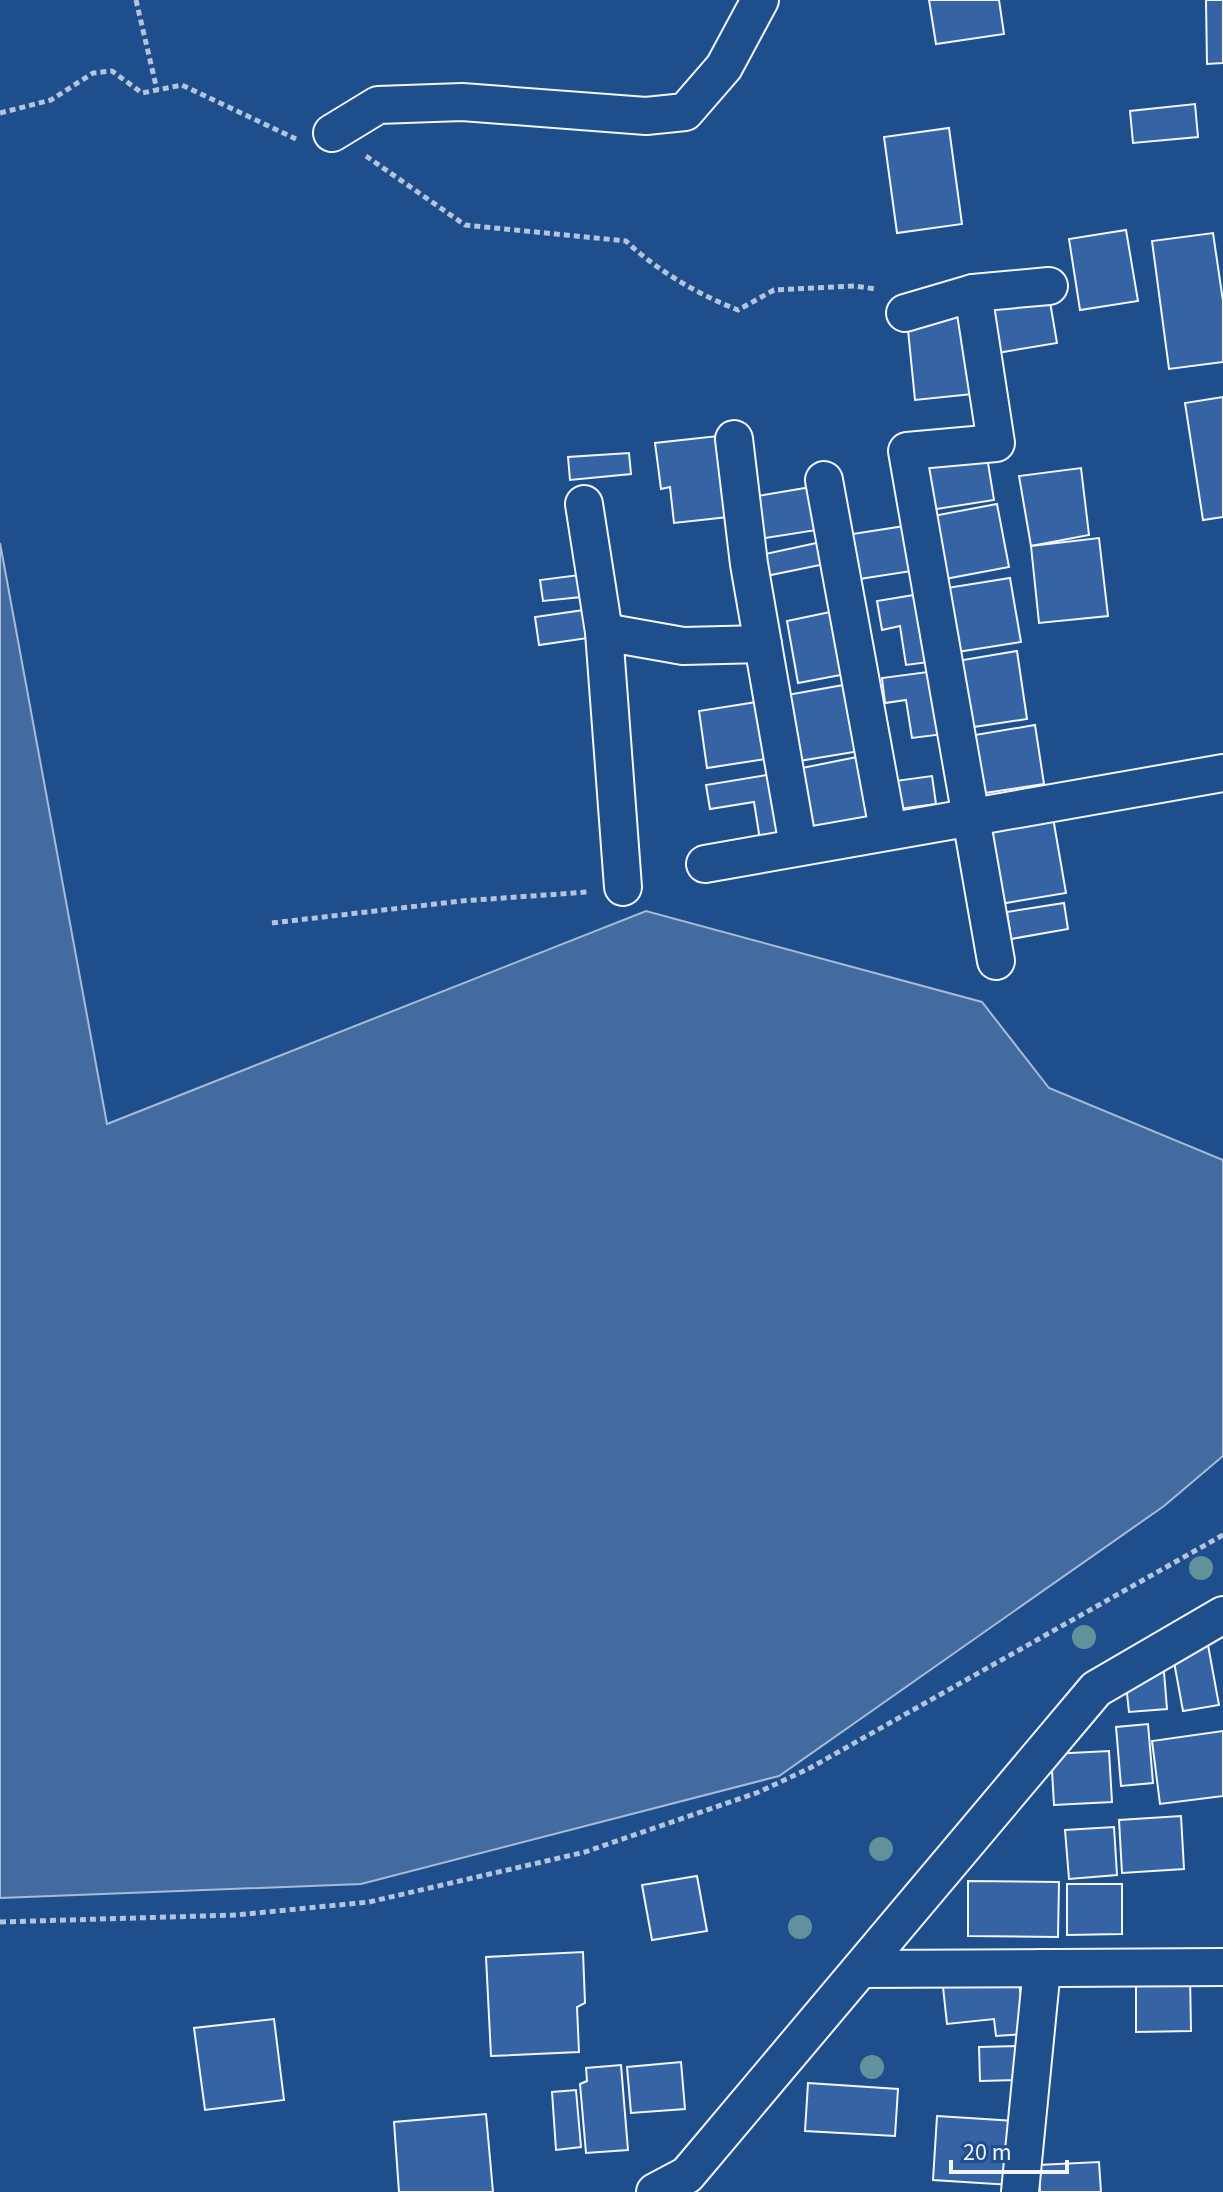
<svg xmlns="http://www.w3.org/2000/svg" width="1223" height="2192" viewBox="0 0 1223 2192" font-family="'Source Sans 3',sans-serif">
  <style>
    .water { fill: #446ba0; stroke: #a8bbd7; stroke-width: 2 }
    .building { fill: #3563a3; stroke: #f2f6ff; stroke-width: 2 }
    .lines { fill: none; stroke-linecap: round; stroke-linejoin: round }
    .minor-casing { stroke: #f2f6ff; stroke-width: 40 }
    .path { stroke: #b3c4dc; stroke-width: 5; stroke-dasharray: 6 4; stroke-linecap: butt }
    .minor { stroke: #1f4e8c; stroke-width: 36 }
    .tree { fill: #61919a }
  </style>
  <rect width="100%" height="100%" fill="#1f4e8c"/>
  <path class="water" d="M0,543L107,1124L646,911L982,1002L1049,1088L1223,1160V1456L1164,1506L779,1776L361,1884L0,1898Z"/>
  <g class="building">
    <path d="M929,0H999L1004,34L936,44Z"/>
    <path d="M1206,0H1223V63L1207,64Z"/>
    <path d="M1195,104L1198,137L1133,143L1130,111Z"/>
    <path d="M949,128L962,224L897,233L884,137Z"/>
    <path d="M1126,230L1138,301L1080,310L1069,239Z"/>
    <path d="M1213,233L1223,301V362L1169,369L1152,241Z"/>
    <path d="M1050,302L1057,343L997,353L986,304Z"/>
    <path d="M973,312L982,393L915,400L907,320Z"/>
    <path d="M1223,397V517L1203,520L1185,403Z"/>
    <path d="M727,435L737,516L674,523L670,487L661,489L655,443Z"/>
    <path d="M629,453L631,474L570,480L568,457Z"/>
    <path d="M987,457L994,500L930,510L923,468Z"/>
    <path d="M1081,468L1089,535L1031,546L1019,476Z"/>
    <path d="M817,486L823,529L759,539L752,497Z"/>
    <path d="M997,504L1009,567L945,579L933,516Z"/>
    <path d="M911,525L918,570L853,580L846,535Z"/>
    <path d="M1099,538L1108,616L1039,623L1031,546Z"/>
    <path d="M821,542L825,564L766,576L761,555Z"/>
    <path d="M579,575L581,597L543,601L540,580Z"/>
    <path d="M1010,578L1021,642L957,652L947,588Z"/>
    <path d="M926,593L937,661L906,665L900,626L882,630L877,601Z"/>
    <path d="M584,610L588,638L539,645L535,617Z"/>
    <path d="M835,611L846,674L798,683L787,621Z"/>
    <path d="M1017,651L1027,719L967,728L957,661Z"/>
    <path d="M935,671L944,734L912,738L906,700L885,703L882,678Z"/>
    <path d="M849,684L860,751L799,761L787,695Z"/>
    <path d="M763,701L772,758L707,768L699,711Z"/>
    <path d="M1035,725L1044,784L985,793L975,735Z"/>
    <path d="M867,755L879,815L809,829L797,769Z"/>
    <path d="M773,774L783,836L760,840L754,802L710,809L706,785Z"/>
    <path d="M932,776L936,804L899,809L895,781Z"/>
    <path d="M1052,812L1066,893L1000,904L987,823Z"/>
    <path d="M1064,903L1068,929L1011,939L1007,912Z"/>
    <path d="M1208,1645L1219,1705L1183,1711L1172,1651Z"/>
    <path d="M1164,1672L1167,1709L1129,1712L1125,1675Z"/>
    <path d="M1148,1724L1153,1783L1121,1786L1116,1727Z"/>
    <path d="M1223,1731V1796L1160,1804L1152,1741Z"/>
    <path d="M1109,1751L1112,1802L1054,1805L1051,1754Z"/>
    <path d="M1181,1816L1184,1869L1122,1873L1119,1820Z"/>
    <path d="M1114,1827L1117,1875L1069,1879L1065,1830Z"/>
    <path d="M697,1876L707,1931L652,1940L642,1885Z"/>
    <path d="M968,1881L1059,1882L1058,1937L968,1936Z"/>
    <path d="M1067,1884H1122V1934L1067,1935Z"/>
    <path d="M583,1952L585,2003L577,2007L579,2052L491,2056L486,1957Z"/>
    <path d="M1190,1975L1191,2031L1136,2032V1976Z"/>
    <path d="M1019,1979L1024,2034L996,2036L994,2019L947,2024L943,1987Z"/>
    <path d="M274,2019L284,2100L205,2110L194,2028Z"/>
    <path d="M1019,2046L1020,2080L980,2081L979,2047Z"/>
    <path d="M681,2062L685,2109L631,2113L627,2067Z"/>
    <path d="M621,2065L628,2150L586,2153L580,2084L587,2081L586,2068Z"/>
    <path d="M808,2083L898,2089L895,2136L805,2131Z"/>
    <path d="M576,2090L581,2147L556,2150L552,2092Z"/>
    <path d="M486,2114L493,2192H399L394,2122Z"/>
    <path d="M937,2116L1015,2121L1011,2185L933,2180Z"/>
    <path d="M1099,2162L1101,2192H1040L1038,2165Z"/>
  </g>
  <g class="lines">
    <g class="minor-casing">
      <g id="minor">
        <path d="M332,133L378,105L462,102L646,116L685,112L724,67L760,0"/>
        <path d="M905,313L973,293"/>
        <path d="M734,439L749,564L798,846"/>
        <path d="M824,480L888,830"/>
        <path d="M584,504L604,632"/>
        <path d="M705,864L1223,773"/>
        <path d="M623,887L604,632L683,646L763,644"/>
        <path d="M996,961L907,451L996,443L973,293L1049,286"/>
        <path d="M861,1969L1223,1967"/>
        <path d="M655,2192L687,2175L1096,1689L1223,1615"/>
        <path d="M1020,2192L1042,1968"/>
      </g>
    </g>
    <g class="path">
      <path d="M136,0L157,90"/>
      <path d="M0,113L51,100L93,73L112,71L142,93L182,85L296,139"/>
      <path d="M366,156L465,225L626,241C656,270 699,295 738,310L774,290L854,286L876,289"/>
      <path d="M272,923L461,901L588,892"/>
      <path d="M0,1922L236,1915L369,1902L585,1852L759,1792L810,1768L1223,1535"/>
    </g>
    <use href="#minor" class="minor"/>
  </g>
  <g class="tree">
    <circle cx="1201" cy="1568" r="12"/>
    <circle cx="1084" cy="1637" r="12"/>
    <circle cx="881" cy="1849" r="12"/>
    <circle cx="800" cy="1927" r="12"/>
    <circle cx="872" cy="2067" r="12"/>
  </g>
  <path d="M951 2160v12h116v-12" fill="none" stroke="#f2f6ff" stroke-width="4"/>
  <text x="963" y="2160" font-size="24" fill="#f2f6ff" stroke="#1f4e8c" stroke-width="6" paint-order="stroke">20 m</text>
</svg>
